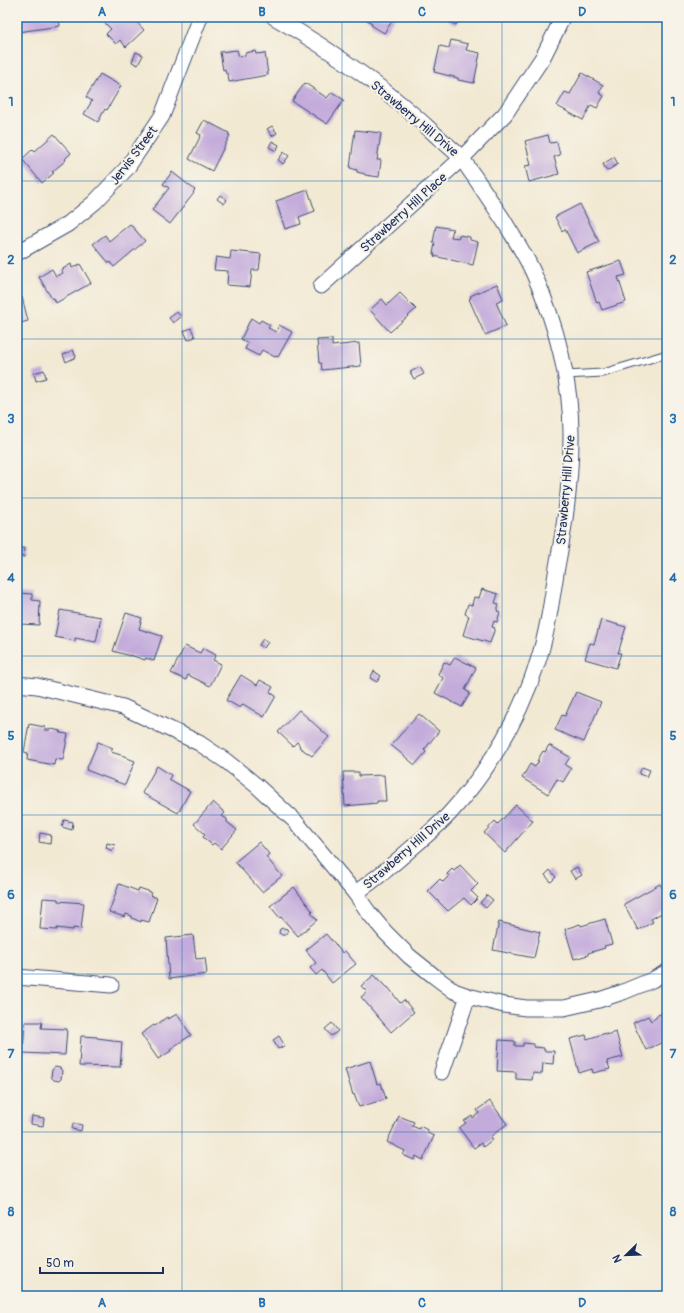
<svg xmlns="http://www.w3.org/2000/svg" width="684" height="1313" viewBox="0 0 684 1313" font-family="Pangolin,sans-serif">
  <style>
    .building { fill: #c3abdb }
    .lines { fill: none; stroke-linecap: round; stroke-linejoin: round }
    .service-casing { stroke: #3b4b70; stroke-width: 9 }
    .minor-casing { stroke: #3b4b70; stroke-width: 17 }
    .service { stroke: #fff; stroke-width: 7 }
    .minor { stroke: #fff; stroke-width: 15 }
    .grid { fill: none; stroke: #1f6fb2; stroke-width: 1; stroke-opacity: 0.55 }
    .labels { text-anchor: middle; stroke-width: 4; stroke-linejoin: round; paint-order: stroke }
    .street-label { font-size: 13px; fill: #1b2f5e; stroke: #f7f3e8 }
    .neatline { fill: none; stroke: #1f6fb2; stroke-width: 1.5 }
    .grid-label { font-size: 13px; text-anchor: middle; font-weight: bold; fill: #1f6fb2 }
  </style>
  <rect width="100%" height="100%" fill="#f7f3e8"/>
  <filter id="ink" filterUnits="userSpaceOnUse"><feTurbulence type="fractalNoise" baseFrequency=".025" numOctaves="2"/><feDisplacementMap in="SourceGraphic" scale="8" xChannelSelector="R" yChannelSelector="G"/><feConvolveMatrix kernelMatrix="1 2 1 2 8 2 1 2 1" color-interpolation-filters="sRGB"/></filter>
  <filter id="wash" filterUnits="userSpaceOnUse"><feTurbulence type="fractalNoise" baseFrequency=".012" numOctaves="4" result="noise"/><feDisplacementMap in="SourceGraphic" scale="16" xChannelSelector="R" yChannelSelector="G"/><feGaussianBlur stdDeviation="0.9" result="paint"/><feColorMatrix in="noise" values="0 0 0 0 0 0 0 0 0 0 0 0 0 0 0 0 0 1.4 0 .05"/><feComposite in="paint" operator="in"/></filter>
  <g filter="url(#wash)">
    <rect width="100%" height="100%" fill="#f2e9d3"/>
    <g id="blocks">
      <g class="building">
        <path d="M17,17H59L60,26L18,32Z"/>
        <path d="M99,17H132L144,30L126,47L120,40L116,44L106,34L111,29Z"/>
        <path d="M363,17H395L384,33L371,25L372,23Z"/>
        <path d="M450,17H457L460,19L456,25L448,21Z"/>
        <path d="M451,40L468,44L466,50L480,53L474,83L458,80V78L434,72L440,46L449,48Z"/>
        <path d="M237,50L239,57L245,56V53L255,51L256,54L265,53L268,75L229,82L228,74H226L225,69L223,70L220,52Z"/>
        <path d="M136,52L143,55L138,65L132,62Z"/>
        <path d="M582,73L603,85L599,93L604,96L597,108L591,105L583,120L557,106L565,92L570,94Z"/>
        <path d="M100,74L121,86L107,110L105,109L98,122L84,114L92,101L86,97Z"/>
        <path d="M305,83L327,98L332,92L344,100L327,124L292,101Z"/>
        <path d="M204,120L229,133L228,135H230L212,171L189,159L201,135L197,133Z"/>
        <path d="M272,126L277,133L272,136L267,129Z"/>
        <path d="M355,130L381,133L377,160H381L379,177L365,175V174L357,172V170L350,168Z"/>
        <path d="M54,134L71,153L65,159L66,160L52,172L54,173L42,183L22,159L33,149L35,151Z"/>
        <path d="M548,135L550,143L557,142L560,155L554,157L559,174L529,182L525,166L531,165L525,141Z"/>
        <path d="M272,141L279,145L276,151L269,147Z"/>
        <path d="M284,152L289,156L283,164L278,160Z"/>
        <path d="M614,157L618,164L607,171L603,164Z"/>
        <path d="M172,172L195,190L193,192L194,193L170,224L152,210L169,188L163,184Z"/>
        <path d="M308,190L315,211L299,217L301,224L285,229L276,201Z"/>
        <path d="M220,195L227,200L224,204L217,199Z"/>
        <path d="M580,204L599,242L577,253L565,229L562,231L555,217Z"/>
        <path d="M130,224L145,241L114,267L110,262L109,263L93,244L105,235L109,241Z"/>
        <path d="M436,226L453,229L451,237L459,238V235L470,237V240L478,242L473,265L434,256L435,254H433L435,243H433Z"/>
        <path d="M231,251L261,254L259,270H252L250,287L227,285L228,271L214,270L216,257L230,259Z"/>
        <path d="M621,261L626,275L618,277L626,302L602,310L599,302L597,303L586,272Z"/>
        <path d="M71,264L72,268L80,264L91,283L56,303L54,298L52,299L39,277L52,269L56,276L63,273L61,270Z"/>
        <path d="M497,284L503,299L496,302L506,326L485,335L469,299L471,298L470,296Z"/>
        <path d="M400,293L416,309L390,332L370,310L382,299L387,305Z"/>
        <path d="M22,297L28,321L17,324V298Z"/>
        <path d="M177,312L181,317L173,323L169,318Z"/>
        <path d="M251,318L259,323L261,320L270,325L268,328L276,332L279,325L292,332L278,357L276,356L275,357L262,350L259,356L245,349L248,343L241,339Z"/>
        <path d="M191,328L195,337L188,340L184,331Z"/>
        <path d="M332,339V346L359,343L361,366L322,370L321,363H319L317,340Z"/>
        <path d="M73,350L76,357L66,362L63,355Z"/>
        <path d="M420,367L424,374L414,379L410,372Z"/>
        <path d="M44,370L46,378L36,381L34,373Z"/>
        <path d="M17,548H25L24,557L17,556Z"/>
        <path d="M482,589L498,594L495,603L499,604L497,611L500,612L497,622L494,621L492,627L495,628L490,643L463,635L469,616L465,614L468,604L472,605L474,597L479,598Z"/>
        <path d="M18,593L32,594V600L40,601L39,625L20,624V629L17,628Z"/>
        <path d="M60,610L101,617L96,642L75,638V641L55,637Z"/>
        <path d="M126,613L142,618L139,629L162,636L154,661L146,658L145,660L130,655V656L113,651Z"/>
        <path d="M601,620L626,627L618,653H621L616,668L585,659L590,643L594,644Z"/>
        <path d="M263,639L268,642L264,648L259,645Z"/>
        <path d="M185,646L200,653L203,648L216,655L213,660L221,664L210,686L188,675L186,680L171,673Z"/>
        <path d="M455,657L476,668L465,690L470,693L462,707L435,693L443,678L438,674L444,662L450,665Z"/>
        <path d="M374,671L381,676L377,682L370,678Z"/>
        <path d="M241,675L257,685L260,680L273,687L270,692L276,696L264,717L243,704L240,708L226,700Z"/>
        <path d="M576,692L601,702L584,742L555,730L562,715L565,716Z"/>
        <path d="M299,710L329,737L312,756L299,747L300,746L297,742L293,746L278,732Z"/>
        <path d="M419,714L439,731L424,750L426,752L415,765L391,745Z"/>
        <path d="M29,724L45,727V730H50L51,729L61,731L60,733L68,734L63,760L55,759L54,765L27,760L28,753L24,752Z"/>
        <path d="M98,742L113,748L111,752L127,757V758L135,761L125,785L86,770Z"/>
        <path d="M549,745L570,757L565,765L571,769L563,782L557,779L548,794L522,778L530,764L535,767L539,761H537L543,751L545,752Z"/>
        <path d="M157,766L171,775L169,779L190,791L178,813L142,793Z"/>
        <path d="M642,767L650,770L647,777L639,774Z"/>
        <path d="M343,772H359V776L384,775L386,801H377V803L345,806Z"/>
        <path d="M213,802L225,813L222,816L227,819V822L237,830L221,849L214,843L212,845L203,837L205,834L194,824Z"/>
        <path d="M516,805L533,821L505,853L484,833L495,821L498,824Z"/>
        <path d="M64,820L73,822L72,830L62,827Z"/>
        <path d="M40,833L51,835L50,844L39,842Z"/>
        <path d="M259,842L269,854L266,857L282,876L262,892L235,862Z"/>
        <path d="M107,843L115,845L113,851L106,848Z"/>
        <path d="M460,865L478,884L471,891L478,898L471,905L464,898L448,911L428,891L440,879L443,882L449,876L447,874L452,869L454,871Z"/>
        <path d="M577,867L582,875L575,879L570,871Z"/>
        <path d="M550,870L556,877L551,882L545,875Z"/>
        <path d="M119,884L138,891L139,888L151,892L150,895L157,898L149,922L141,920V922L132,918V916L126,914L125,917L109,912Z"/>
        <path d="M660,884L667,897V910L651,919L653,922L638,930L624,904Z"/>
        <path d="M294,887L313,912L311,913L317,920L298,936L281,917L280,918L270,906Z"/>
        <path d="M487,895L493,900L486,908L480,903Z"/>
        <path d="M43,898L58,899V901L84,903L81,929L73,928V930L57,928V930L40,929Z"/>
        <path d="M605,919L612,944L604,946L605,948L588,953V955L574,959L565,929L580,924L581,926Z"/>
        <path d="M499,922L540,932L534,958L493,950Z"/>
        <path d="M283,928L287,929L288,932L286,935H282L279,933L280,929Z"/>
        <path d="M326,934L331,940H332L342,953L345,951L356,964L332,983L322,970L316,975L310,968L316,963L306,950Z"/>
        <path d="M193,935L196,959L205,958L207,974L169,979L166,938Z"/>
        <path d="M374,975L387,988L388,987L400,1003L404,1000L414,1012L391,1032L361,997L367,992L361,986Z"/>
        <path d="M665,1012V1013L667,1012V1040L646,1050L633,1023L648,1016L651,1021L657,1017L656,1016Z"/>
        <path d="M177,1014L191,1035L170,1049L171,1051L158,1059L141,1034L154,1025L155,1026L167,1017L168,1019Z"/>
        <path d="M25,1022H42L41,1028L67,1029L65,1055L23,1053Z"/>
        <path d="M332,1023L338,1031L331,1036L325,1029Z"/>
        <path d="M616,1032L623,1057L607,1061L610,1069L593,1073L592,1069L579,1073L570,1039L586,1035L587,1039L606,1033V1035Z"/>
        <path d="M81,1036L97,1037V1038L113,1040V1041L122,1042L120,1067L79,1066Z"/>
        <path d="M279,1036L285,1046L278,1049L273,1040Z"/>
        <path d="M499,1040L515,1041V1046H523V1043L534,1044V1047L544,1048V1051H554L553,1064L543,1063L542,1074L533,1073L532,1080L516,1079V1072L497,1071Z"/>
        <path d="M370,1061L377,1084L381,1083L386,1099L359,1107L354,1094L353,1095L345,1069Z"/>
        <path d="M55,1067L60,1068L62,1071L61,1079L59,1081L54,1080L51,1077L52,1070Z"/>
        <path d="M490,1101L507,1124L490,1137L492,1140L483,1147L481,1143L474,1148L459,1128L466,1123L464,1121L472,1116L473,1118L479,1113L477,1110Z"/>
        <path d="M32,1116L44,1118L43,1126L31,1124Z"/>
        <path d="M399,1116L414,1122L412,1126L419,1129L420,1126L429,1131L427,1133L434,1136L423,1160L416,1156L414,1160L403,1155L405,1151L387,1142Z"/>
        <path d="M73,1123L82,1125L81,1131L72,1129Z"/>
      </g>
    </g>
  </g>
  <g filter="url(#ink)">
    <use href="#blocks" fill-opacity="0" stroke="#3b4b70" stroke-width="1"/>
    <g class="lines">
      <g class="service-casing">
        <path id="service" d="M565,375L603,373L667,354"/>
      </g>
      <g class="minor-casing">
        <g id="minor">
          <path d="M274,17C333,51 389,90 438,137C446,144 455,151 462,159C466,164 470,171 474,176C484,191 494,206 504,221C514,238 525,254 533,272C556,322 572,384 571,439C571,481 565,525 557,567C552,598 548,630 538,661C520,717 489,770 450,813C436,828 421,840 406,853C390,867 374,881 355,893"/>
          <path d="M17,253L68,224L95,202L127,168L162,116L200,17"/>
          <path d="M321,286L462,158L505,114L543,57L558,27L562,17"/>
          <path d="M17,684L37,686L123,707L199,743L226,761L257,786L295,821L355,893L369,913L385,932L409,956L434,976L454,991L468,996L504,1005L526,1008H564L599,1000L623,992L652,980L667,972"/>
          <path d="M17,977L111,985"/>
          <path d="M442,1072L468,996"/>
        </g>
      </g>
      <use href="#service" class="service"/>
      <use href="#minor" class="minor"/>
    </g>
  </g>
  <path class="grid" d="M182,17V1296M342,17V1296M502,17V1296M17,181H667M17,339H667M17,498H667M17,656H667M17,815H667M17,974H667M17,1132H667"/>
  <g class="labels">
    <g class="street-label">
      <text transform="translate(415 118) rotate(40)" y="5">Strawberry Hill Drive</text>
      <text transform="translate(133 155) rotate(-53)" y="5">Jervis Street</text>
      <text transform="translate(403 212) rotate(-42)" y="5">Strawberry Hill Place</text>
      <text transform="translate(565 490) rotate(-85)" y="5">Strawberry Hill Drive</text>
      <text transform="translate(406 850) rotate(-41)" y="5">Strawberry Hill Drive</text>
    </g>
  </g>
  <rect width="684" height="1313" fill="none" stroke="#f7f3e8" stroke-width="44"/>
  <g transform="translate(626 1255) rotate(247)" stroke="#f7f3e8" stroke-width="3" paint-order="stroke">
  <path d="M0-3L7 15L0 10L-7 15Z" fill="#1b2f5e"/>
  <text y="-6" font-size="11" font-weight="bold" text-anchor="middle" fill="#1b2f5e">N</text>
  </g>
  <path d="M40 1267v6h123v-6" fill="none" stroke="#1b2f5e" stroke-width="2"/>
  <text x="46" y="1267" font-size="12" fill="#1b2f5e" stroke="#f7f3e8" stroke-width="3" paint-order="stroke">50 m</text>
  <rect x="22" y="22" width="640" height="1269" class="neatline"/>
  <g class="grid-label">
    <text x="102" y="16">A</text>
    <text x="262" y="16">B</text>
    <text x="422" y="16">C</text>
    <text x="582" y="16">D</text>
    <text x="11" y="106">1</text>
    <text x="673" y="106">1</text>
    <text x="11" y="264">2</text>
    <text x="673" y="264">2</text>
    <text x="11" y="423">3</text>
    <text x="673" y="423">3</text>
    <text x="11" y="582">4</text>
    <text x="673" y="582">4</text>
    <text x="11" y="740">5</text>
    <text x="673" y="740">5</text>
    <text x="11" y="899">6</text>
    <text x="673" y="899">6</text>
    <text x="11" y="1058">7</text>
    <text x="673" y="1058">7</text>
    <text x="11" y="1216">8</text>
    <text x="673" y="1216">8</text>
    <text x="102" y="1307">A</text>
    <text x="262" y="1307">B</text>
    <text x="422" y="1307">C</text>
    <text x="582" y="1307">D</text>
  </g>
</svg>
